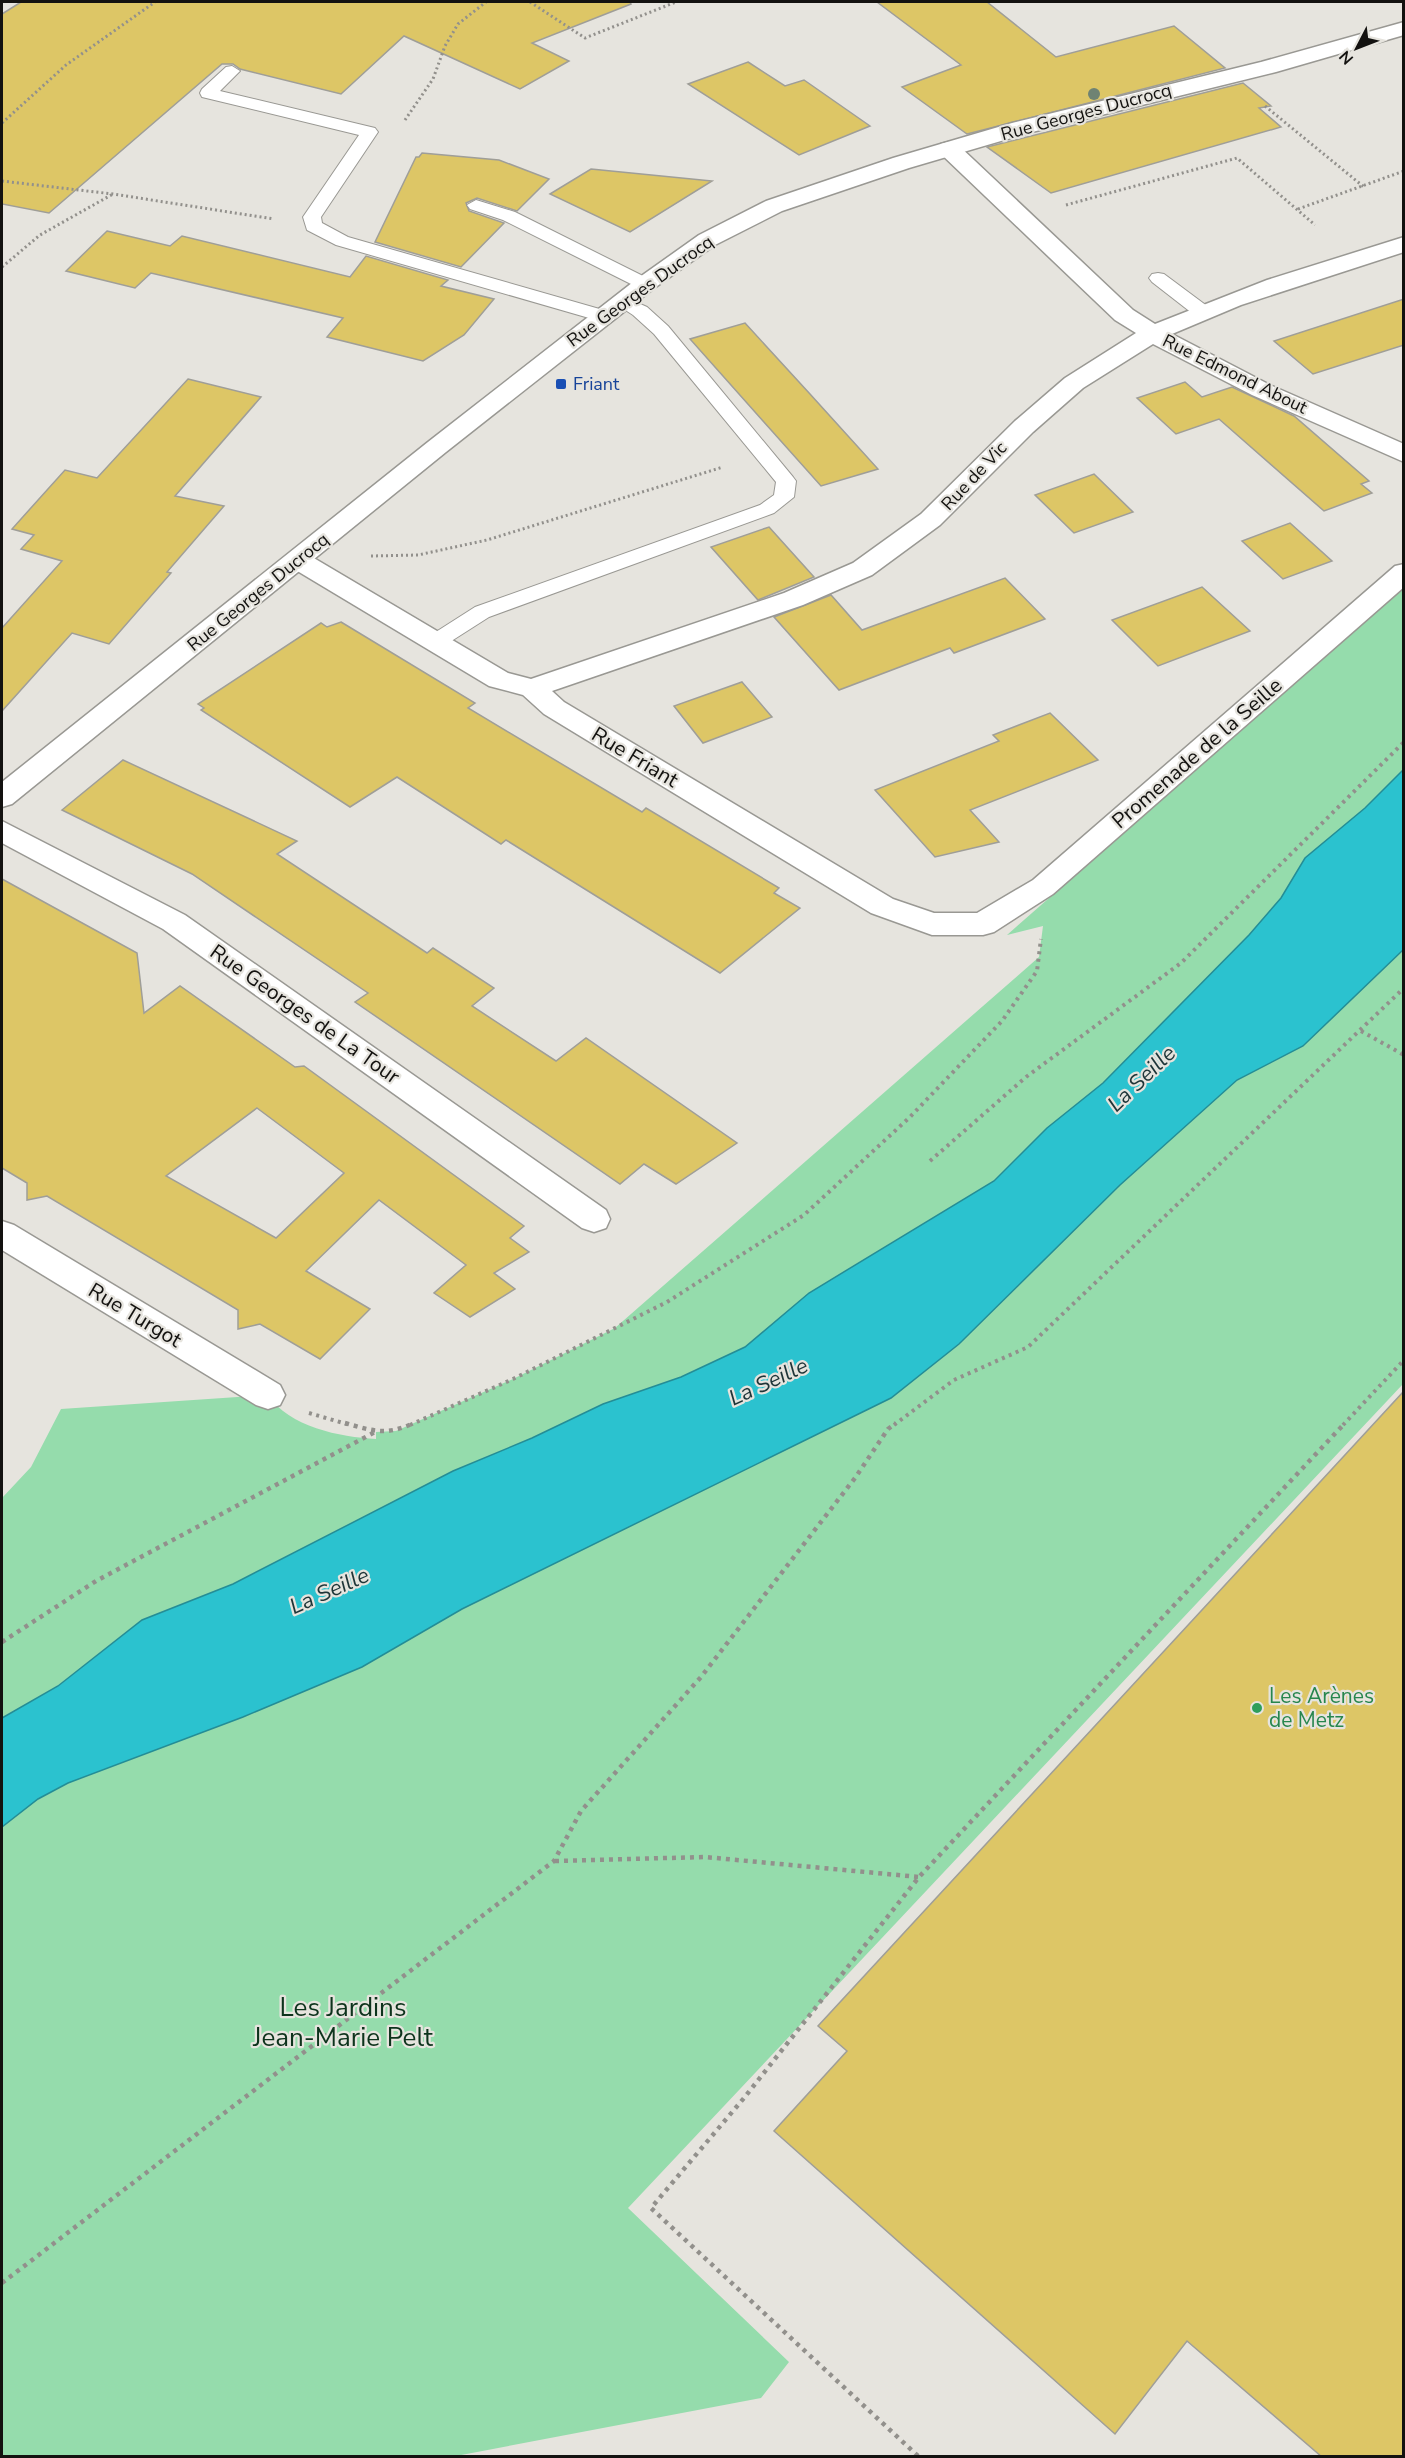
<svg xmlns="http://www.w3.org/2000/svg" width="1405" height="2458" viewBox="0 0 1405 2458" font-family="'Nunito Sans',sans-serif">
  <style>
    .green { fill: #95dcac }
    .water { fill: #2bc2cf; stroke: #248d96; stroke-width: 1.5 }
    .building { fill: #ddc666; stroke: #9f9e98; stroke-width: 1.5; fill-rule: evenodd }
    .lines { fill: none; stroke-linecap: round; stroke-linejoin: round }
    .service-casing { stroke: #999893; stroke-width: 2 }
    .minor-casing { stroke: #999893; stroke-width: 3 }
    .tertiary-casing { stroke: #999893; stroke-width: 3 }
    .path-far2 { stroke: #92908c; stroke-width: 3; stroke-dasharray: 2 3; stroke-linecap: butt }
    .path-far1 { stroke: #92908c; stroke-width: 4; stroke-dasharray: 3 4.5; stroke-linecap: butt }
    .path { stroke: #92908c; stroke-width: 4.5; stroke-dasharray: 4 5; stroke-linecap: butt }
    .service { fill: #fff; fill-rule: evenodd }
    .minor { fill: #fff; fill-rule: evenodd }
    .tertiary { fill: #fff; fill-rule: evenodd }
    .tree { fill: #6f8373 }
    .transit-dot { fill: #1a4fb4; stroke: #e6e4de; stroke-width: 2 }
    .leisure-dot { fill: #2e9e5b; stroke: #e6e4de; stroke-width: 2 }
    .labels { text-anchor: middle; stroke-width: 4.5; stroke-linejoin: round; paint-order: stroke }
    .far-street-label { font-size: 18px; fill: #131210; stroke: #e6e4de }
    .far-transit-label { font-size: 18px; fill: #164399; stroke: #e6e4de; text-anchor: start }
    .street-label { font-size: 21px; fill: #131210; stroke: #e6e4de }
    .leisure-label { font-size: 21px; fill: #27864d; stroke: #e6e4de; text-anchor: start }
    .water-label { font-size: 22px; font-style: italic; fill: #1e3538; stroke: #e6e4de }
    .near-park-label { font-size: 26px; fill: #0d331c; stroke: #e6e4de }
  </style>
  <rect width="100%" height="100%" fill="#e6e4de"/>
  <path class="green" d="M1403,588V1384L628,2208L789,2362L761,2398L456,2456H2V1807L38,1799L68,1783L233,1584L142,1620L58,1686L2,1718V1498L31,1467L61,1409L268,1395C289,1427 340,1437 376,1439V1432L396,1431L513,1379L615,1328L1039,957L1043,926L1007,935Z"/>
  <path class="water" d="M1403,770V950L1303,1046L1237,1080L1120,1185L959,1344L891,1398L462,1609L362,1667L243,1717L68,1783L38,1799L2,1827V1718L58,1686L142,1620L233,1584L453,1471L532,1438L603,1404L681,1377L745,1347L809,1293L994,1181L1047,1128L1103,1083L1249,935L1281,898L1305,858L1365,808Z"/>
  <g class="building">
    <path d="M21,2H630L631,4L532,43L569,61L520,89L404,36L341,94L240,69L233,64H222L49,213L2,204V14Z"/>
    <path d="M877,2H987L1056,57L1174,26L1225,68L967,134L902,87L961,65Z"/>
    <path d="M748,62L785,86L804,80L870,126L799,155L688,84Z"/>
    <path d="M1243,83L1271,106L1259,108L1281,127L1051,193L987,147Z"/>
    <path d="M422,153L499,160L549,179L517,211L477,198L466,203L469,211L504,223L461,267L375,242L416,157H419Z"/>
    <path d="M591,169L712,181L630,232L550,194Z"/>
    <path d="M107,231L170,246L182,236L350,277L366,256L448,280L441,286L494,299L464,335L423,361L327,337L343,318L151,273L135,288L66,271Z"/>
    <path d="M1404,299V345L1313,374L1274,341Z"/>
    <path d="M745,323L810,394L878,469L821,486L690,339Z"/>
    <path d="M188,379L261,397L175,496L224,506L167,572L171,573L109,644L72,633L2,711V628L62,561L21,549L34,535L12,529L65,470L97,478Z"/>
    <path d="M1185,382L1202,397L1232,387L1294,416L1369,481L1361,484L1372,493L1324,511L1219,419L1176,434L1137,398Z"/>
    <path d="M1094,474L1133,512L1074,533L1035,495Z"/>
    <path d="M1290,523L1332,561L1283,579L1242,541Z"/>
    <path d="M769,527L814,577L758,600L711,547Z"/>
    <path d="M1005,578L1045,619L954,653L950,648L839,690L774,617L831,595L862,630Z"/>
    <path d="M1202,587L1250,631L1158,666L1112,620Z"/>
    <path d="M341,622L475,703L468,708L642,812L646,808L779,888L774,893L800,908L720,973L506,840L501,844L397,777L350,807L201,710L204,708L198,704L321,623L327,627Z"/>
    <path d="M742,682L772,717L703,743L674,706Z"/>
    <path d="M1050,713L1098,760L970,810L999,842L935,857L875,790L999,741L993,735Z"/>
    <path d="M123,760L297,841L277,854L427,953L433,948L494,988L472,1006L556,1061L586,1038L737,1143L676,1184L644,1164L620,1184L355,1002L368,993L192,874L62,810Z"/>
    <path d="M2,879L137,953L144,1013L180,986L295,1067L304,1066L524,1226L510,1238L529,1252L494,1273L515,1289L470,1317L434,1293L466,1265L379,1200L306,1271L370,1309L320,1359L260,1324L238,1329V1310L47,1196L27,1200V1183L2,1168ZM257,1108L344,1173L276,1238L166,1176Z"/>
    <path d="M1404,1391V2457H1322L1187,2341L1115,2434L774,2131L847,2051L818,2026Z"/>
  </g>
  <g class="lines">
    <g class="service-casing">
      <g id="service">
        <path d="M232,66L240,71L220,91L375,128L378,132L321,217L322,223L348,237L610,312L612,316L610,320H596L336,245L307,230L303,217L359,135L202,97L200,93L202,89L226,67Z"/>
        <path d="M476,200L515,212L651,280L654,284L651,288H639L503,220L470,209L467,205Z"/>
        <path d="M1158,273L1164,274L1211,309L1213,313L1211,317H1197L1152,282L1149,278L1152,274Z"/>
        <path d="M622,296L647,307L668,326L793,477L796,481L794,497L774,513L489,617L442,647H428L424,642L428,637L475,607L760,505L774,495L776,482L654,334L633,315L613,302L615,298Z"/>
      </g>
    </g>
    <g class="minor-casing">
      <g id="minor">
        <path d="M949,142L957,144L1133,310L1155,324L1267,280L1404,237V252L1241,305L1172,334L1270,385L1404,444V462L1252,395L1153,344L1083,388L1033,432L940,525L872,575L803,605L552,691L564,702L893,899L934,913H977L1033,880L1395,566L1404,564V587L1053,894L994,932L983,935H932L871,913L544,714L523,695L489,686L289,566L285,560L289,554L298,552L307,554L508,673L531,679L784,593L853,563L921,514L1015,421L1065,378L1136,333L1115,320L941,154L938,149L941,144Z"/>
        <path d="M2,821L185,915L606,1210L610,1219L606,1228L594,1232L582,1228L163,929L2,843Z"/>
        <path d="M2,1221L14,1225L280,1385L285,1395L280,1405L268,1409L256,1405L2,1250Z"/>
      </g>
    </g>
    <g class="tertiary-casing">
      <path id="tertiary" d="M1404,22V35L1276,72L1028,133L909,168L782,211L715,245L653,289L446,452L12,804L2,807V782L428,442L637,279L699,235L766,201L893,158L1012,123L1261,62Z"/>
    </g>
    <g class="path-far2">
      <path d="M530,2L585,38L676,2"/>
      <path d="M1265,106L1364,187"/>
      <path d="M405,120L433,79L445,46L458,24L486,2"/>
      <path d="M2,123L66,65L155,2"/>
      <path d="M2,181L113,194L274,219"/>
      <path d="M1066,205L1237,158L1315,225"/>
      <path d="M1298,209L1404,171"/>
      <path d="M2,267L40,235L113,194"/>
      <path d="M371,556L418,555L487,540L723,467"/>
    </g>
    <g class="path-far1">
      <path d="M1361,1031L1404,1055"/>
      <path d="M930,1161L1026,1077L1181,963L1404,742"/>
      <path d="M309,1413L350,1425"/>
      <path d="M410,1425L513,1379L667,1302L804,1215L910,1117L1002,1021L1037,971L1041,939"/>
      <path d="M894,1425L954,1380L1028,1347L1404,988"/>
      <path d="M1343,1425L1404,1360"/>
    </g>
    <g class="path">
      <path d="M345,1423C373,1431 386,1436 414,1423"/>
      <path d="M2,1642L96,1581L375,1432"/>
      <path d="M555,1861L705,1857L919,1877"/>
      <path d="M2,2283L554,1861L581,1811L701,1677L855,1478L888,1429L896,1423"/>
      <path d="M918,2456L651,2208L744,2098L919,1877L1345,1423"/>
    </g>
    <use href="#service" class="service"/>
    <use href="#minor" class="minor"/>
    <use href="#tertiary" class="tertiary"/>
  </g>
  <circle class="tree" cx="1094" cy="94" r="6"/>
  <rect class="transit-dot" x="555" y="378" width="12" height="12" rx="3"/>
  <circle class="leisure-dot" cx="1257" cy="1708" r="6"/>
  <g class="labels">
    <g class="far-street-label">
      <text transform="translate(1086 112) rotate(-15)" y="6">Rue Georges Ducrocq</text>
      <text transform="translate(640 291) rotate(-36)" y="6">Rue Georges Ducrocq</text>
      <text transform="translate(1235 374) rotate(26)" y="6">Rue Edmond About</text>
      <text transform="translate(974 476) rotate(-47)" y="6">Rue de Vic</text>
      <text transform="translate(258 592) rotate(-39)" y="6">Rue Georges Ducrocq</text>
    </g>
    <g class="far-transit-label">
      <text x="573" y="390">Friant</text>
    </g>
    <g class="street-label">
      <text transform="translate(1197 753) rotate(-41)" y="7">Promenade de la Seille</text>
      <text transform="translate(635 757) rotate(31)" y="7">Rue Friant</text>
      <text transform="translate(305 1014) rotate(35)" y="7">Rue Georges de La Tour</text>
      <text transform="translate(135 1315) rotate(31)" y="7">Rue Turgot</text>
    </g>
    <g class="leisure-label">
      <text x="1269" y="1703">Les Arènes<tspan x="1269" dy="24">de Metz</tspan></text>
    </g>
    <g class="water-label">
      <text transform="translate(1141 1078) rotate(-44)" y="8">La Seille</text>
      <text transform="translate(768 1381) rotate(-25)" y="8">La Seille</text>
      <text transform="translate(329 1590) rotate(-24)" y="8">La Seille</text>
    </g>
    <g class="near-park-label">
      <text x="343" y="2016">Les Jardins<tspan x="343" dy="30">Jean-Marie Pelt</tspan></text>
    </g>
  </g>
  <rect width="1405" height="2458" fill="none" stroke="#131210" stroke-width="6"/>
  <g transform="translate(1357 48) rotate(228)" stroke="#e6e4de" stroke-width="4.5" paint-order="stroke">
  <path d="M0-4.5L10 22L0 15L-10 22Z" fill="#131210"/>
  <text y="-9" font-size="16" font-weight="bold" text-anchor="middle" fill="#131210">N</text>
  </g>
</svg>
